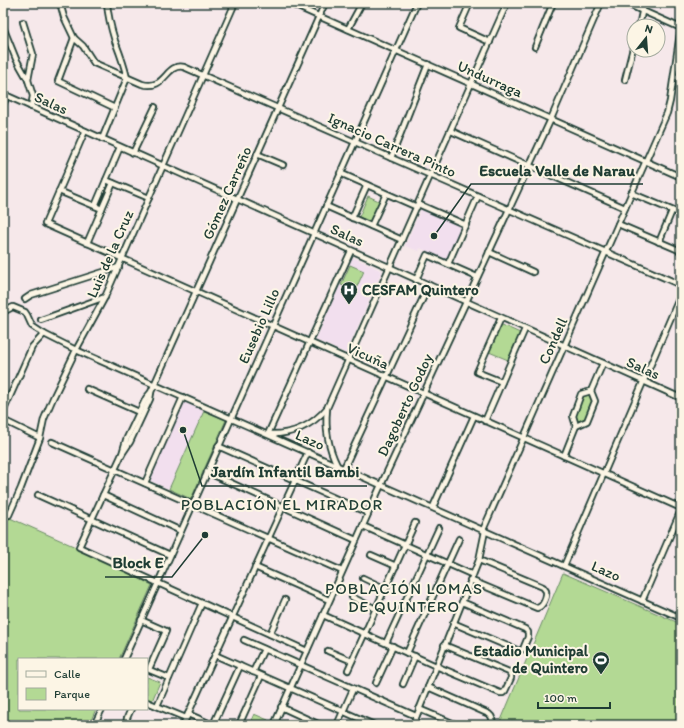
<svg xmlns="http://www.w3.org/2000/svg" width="684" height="728" viewBox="0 0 684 728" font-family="Itim,sans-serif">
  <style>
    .built { fill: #f2dfee }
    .green { fill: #b3d994; stroke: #698b64 }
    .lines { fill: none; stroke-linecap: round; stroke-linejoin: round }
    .minor-casing { stroke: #1f3d34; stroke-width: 8 }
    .minor { stroke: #fcf5e5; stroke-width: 4.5 }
    .labels { text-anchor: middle; stroke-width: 4; stroke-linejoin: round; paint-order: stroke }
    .street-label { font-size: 15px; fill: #1f3d34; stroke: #fcf5e5 }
    .poi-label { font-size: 15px; font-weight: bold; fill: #1f3d34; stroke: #fcf5e5; text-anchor: start }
    .neighbourhood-label { font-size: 16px; letter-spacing: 1px; fill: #1f3d34; stroke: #fcf5e5 }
    .leader { fill: none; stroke: #1f3d34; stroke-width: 1.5 }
    .callout-dot { fill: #1f3d34; stroke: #fcf5e5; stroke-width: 1.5 }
    .callout-label { font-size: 16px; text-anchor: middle; font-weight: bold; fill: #1f3d34; stroke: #fcf5e5; stroke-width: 4; stroke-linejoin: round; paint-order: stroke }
  </style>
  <rect width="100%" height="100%" fill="#f6e8ea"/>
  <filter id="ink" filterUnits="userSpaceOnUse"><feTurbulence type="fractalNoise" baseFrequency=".025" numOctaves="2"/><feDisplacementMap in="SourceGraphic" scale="8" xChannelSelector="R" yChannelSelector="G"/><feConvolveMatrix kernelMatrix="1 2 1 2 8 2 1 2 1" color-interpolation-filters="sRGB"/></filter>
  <g filter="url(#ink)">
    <g class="built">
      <path d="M422,207L463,227L448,260L420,248L419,251L405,246Z"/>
      <path d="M352,257L382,271L346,353L316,340Z"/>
      <path d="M184,402L204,411L169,489L149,480Z"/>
    </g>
    <g class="green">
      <path d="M368,196L381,202L372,223L359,217Z"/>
      <path d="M350,265L364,271L355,291L341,285Z"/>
      <path d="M500,324L520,333L508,360L489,352Z"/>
      <path d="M590,394L593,401L586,420L579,424L575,414L583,396Z"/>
      <path d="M204,411L226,420L191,499L169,489Z"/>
      <path d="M3,515L78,548L152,585L119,659H19V709H96L89,725H3Z"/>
      <path d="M563,573L681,624V725H499Z"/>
      <path d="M147,677L160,682L152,701L147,698Z"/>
      <path d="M254,714L268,720L266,725H249Z"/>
    </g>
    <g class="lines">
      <g class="minor-casing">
        <g id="minor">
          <path d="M60,3L64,17L74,38L83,46L94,63L142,84C166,91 165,63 184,67L681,285"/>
          <path d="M107,3C108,16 111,28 115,41C120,54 124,64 127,78"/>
          <path d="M289,3L681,177"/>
          <path d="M470,3L459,28L490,42"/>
          <path d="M625,3L681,28"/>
          <path d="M23,22L33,54L28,80"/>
          <path d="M639,26L644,3"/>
          <path d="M3,27L16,59L28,80L33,96L31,107"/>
          <path d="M348,29L362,3"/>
          <path d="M74,38L58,81L115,108"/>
          <path d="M535,47L553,3"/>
          <path d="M674,76L681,79"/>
          <path d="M625,80L634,44"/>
          <path d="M3,94L681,398"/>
          <path d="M3,105L7,96"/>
          <path d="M85,131L45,224L681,508"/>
          <path d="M451,131L625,208"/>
          <path d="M102,139L127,78"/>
          <path d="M133,153L155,107"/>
          <path d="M257,154L283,165"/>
          <path d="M391,158L428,64"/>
          <path d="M340,173L417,207"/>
          <path d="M106,180L149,198"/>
          <path d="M59,191L102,209"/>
          <path d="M631,193L681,214"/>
          <path d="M418,204L466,225"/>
          <path d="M95,206L120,147"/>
          <path d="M326,206L402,240"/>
          <path d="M352,218L367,185"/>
          <path d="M618,224L681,251"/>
          <path d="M371,226L386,194"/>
          <path d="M659,242L672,211"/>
          <path d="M87,243L113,183"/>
          <path d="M351,251L268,434C291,435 312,426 327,408L507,3"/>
          <path d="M489,252L533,272"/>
          <path d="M448,264L478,196"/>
          <path d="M416,280L427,255L477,277"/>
          <path d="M25,299L31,295L119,267"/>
          <path d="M3,312L13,307L25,312L27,315L32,326L44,334L76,350L681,618"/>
          <path d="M501,318L477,372L502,382"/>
          <path d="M41,320L105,297"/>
          <path d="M87,389L139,412"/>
          <path d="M151,393L150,399L130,442L122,454L79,547L307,651"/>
          <path d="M327,409C325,429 328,447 337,465"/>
          <path d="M3,412L32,347L44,334"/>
          <path d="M3,420L40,438"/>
          <path d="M485,421L525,329"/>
          <path d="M576,426L587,421L595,401L591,391L603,363"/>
          <path d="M52,442L342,571"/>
          <path d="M218,446L368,513"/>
          <path d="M122,454L126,440L146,398L151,392L325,3"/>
          <path d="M564,456L576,426L573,416L581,394L591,391"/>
          <path d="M344,468L429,285"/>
          <path d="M207,472L356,540"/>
          <path d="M145,483L183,397"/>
          <path d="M38,495L170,555"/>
          <path d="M103,495L181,531"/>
          <path d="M433,507L474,416"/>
          <path d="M3,512L9,515L21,488L40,438L44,419L53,398L76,350L105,297L235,3"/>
          <path d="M363,526L473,575"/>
          <path d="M483,530L667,113L670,101L681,26"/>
          <path d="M371,555L396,566"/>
          <path d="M564,566L681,294"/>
          <path d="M255,567L329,600"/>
          <path d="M363,578L386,589"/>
          <path d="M470,580L537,608C543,607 547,597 546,591L543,587L479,560"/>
          <path d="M352,597L376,609"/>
          <path d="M642,601L681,510"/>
          <path d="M323,615L436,666L500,693H503L505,691L511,678V675L509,672L444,645"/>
          <path d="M141,620L166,631L149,669"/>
          <path d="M453,623L519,651L523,649L528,637V632L525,629L462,602"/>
          <path d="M270,634L285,600"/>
          <path d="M244,640L416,716"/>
          <path d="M386,643L439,528"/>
          <path d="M328,651L352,661"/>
          <path d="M407,653L459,539"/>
          <path d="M215,655L374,725"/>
          <path d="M124,659L417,3"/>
          <path d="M147,669L169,678"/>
          <path d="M348,670L415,523"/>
          <path d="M253,672L264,649"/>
          <path d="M376,683L393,646"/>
          <path d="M403,684L415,656"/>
          <path d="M428,687L489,714C493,717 493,721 491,725"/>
          <path d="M147,702L186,718"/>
          <path d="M157,706L202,603"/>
          <path d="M281,707L320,725"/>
          <path d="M419,709L457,725"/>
          <path d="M188,714L213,725"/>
          <path d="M94,725L102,709"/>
          <path d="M126,725L127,718L131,709"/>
          <path d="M183,725L308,452"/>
          <path d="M213,725L240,666"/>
          <path d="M239,725L261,676"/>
          <path d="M274,725L381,485L551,119L601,3"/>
          <path d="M337,725L353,689"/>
          <path d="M413,725L479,560L485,531"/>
        </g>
      </g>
      <use href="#minor" class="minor"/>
    </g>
  </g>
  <defs>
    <g id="hospital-pin" transform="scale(0.9)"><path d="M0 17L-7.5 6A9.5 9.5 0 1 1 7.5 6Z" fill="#1f3d34" stroke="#fcf5e5"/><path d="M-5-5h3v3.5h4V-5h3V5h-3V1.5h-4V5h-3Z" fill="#fff"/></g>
    <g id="stadium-pin" transform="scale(0.9)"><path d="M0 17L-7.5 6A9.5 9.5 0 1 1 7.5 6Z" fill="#1f3d34" stroke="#fcf5e5"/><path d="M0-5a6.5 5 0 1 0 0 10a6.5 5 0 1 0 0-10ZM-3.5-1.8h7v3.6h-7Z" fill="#fff"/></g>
  </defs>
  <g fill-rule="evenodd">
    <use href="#hospital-pin" x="349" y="290"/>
    <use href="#stadium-pin" x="601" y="660"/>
  </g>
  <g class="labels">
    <g class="street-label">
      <text transform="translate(490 79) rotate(24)" y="5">Undurraga</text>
      <text transform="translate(51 103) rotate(24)" y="5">Salas</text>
      <text transform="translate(392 145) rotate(24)" y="5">Ignacio Carrera Pinto</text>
      <text transform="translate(227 193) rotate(-66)" y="5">Gómez Carreño</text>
      <text transform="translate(347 235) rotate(24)" y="5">Salas</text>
      <text transform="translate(110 254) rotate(-66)" y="5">Luis de la Cruz</text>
      <text transform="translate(259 326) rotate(-66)" y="5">Eusebio Lillo</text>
      <text transform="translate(553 341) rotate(-66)" y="5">Condell</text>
      <text transform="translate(368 356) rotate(24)" y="5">Vicuña</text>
      <text transform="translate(643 368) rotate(24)" y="5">Salas</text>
      <text transform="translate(405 405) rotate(-65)" y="5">Dagoberto Godoy</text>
      <text transform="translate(310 440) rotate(24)" y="5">Lazo</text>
      <text transform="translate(606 571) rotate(24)" y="5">Lazo</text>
    </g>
    <g class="poi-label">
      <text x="362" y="295">CESFAM Quintero</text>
      <text x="588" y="656" text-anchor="end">Estadio Municipal<tspan x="588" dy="17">de Quintero</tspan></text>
    </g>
    <g class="neighbourhood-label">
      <text x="282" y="510">POBLACIÓN EL MIRADOR</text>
      <text x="404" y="594">POBLACIÓN LOMAS<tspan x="404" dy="18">DE QUINTERO</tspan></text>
    </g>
  </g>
  <path class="leader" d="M434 236L471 184H643M183 430L202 486H367M205 535L172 577H105"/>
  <g class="callout-dot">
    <circle cx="434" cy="236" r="4"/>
    <circle cx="183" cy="430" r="4"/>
    <circle cx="205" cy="535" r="4"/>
  </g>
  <g class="callout-label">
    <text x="557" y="176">Escuela Valle de Narau</text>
    <text x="285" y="477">Jardín Infantil Bambi</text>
    <text x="138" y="568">Block E</text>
  </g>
  <rect width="684" height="728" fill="none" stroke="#fcf5e5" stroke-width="16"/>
  <rect x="8" y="8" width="668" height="712" fill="none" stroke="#1f3d34" stroke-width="1.5" filter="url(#ink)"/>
  <rect x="18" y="658" width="130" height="52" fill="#fcf5e5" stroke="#a4ab9e"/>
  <rect x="26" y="671" width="20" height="6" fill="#fcf5e5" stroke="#a4ab9e"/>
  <text x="54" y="678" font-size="12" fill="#1f3d34">Calle</text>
  <rect x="26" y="688" width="20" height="12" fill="#b3d994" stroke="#a4ab9e"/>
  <text x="54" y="698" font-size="12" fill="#1f3d34">Parque</text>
  <g transform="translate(646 38) rotate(17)"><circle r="19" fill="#fcf5e5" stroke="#a4ab9e"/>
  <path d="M0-3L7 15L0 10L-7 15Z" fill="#1f3d34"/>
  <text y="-6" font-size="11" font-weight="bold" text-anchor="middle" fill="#1f3d34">N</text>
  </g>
  <path d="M538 702v6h72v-6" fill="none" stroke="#1f3d34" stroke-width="2"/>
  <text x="544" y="702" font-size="12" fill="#1f3d34" stroke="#fcf5e5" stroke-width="3" paint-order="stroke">100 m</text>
</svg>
